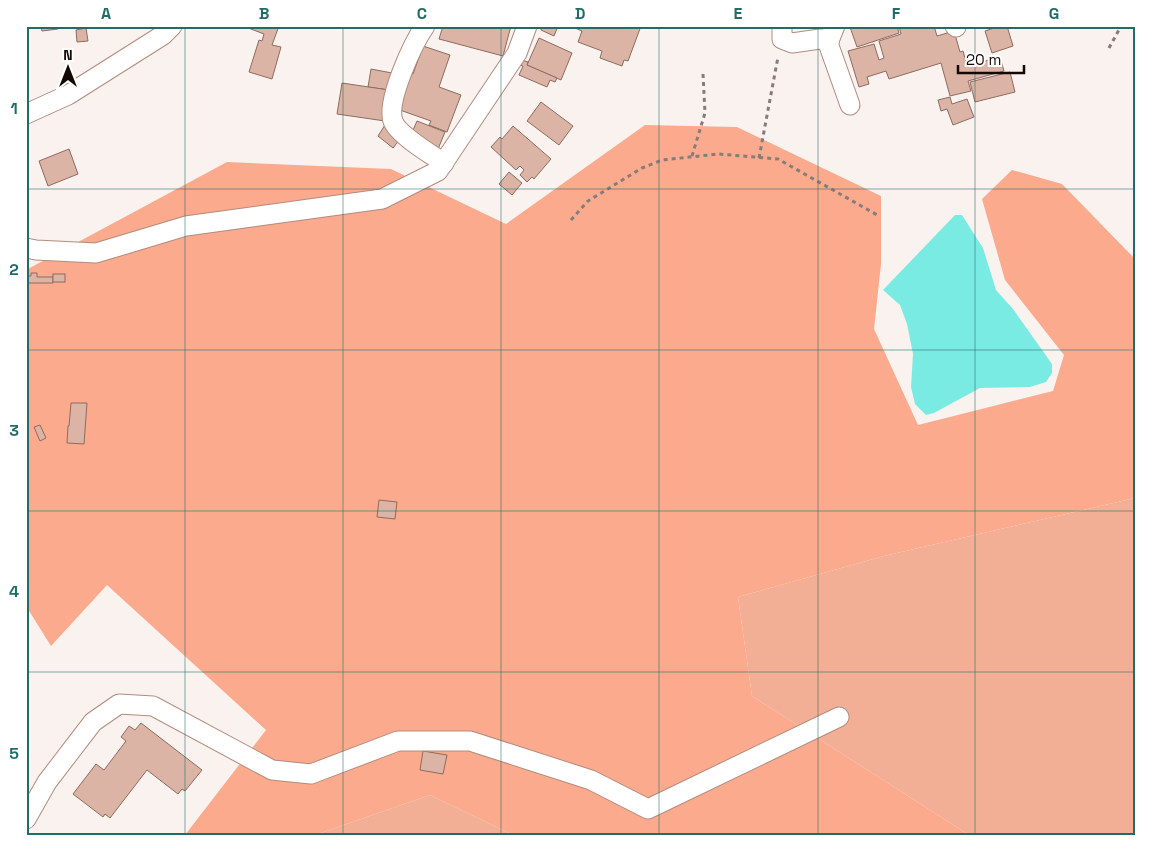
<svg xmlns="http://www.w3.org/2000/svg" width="1161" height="861" viewBox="0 0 1161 861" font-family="'Space Grotesk',sans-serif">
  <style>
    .green { fill: #f2af96 }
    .forest { fill: #fbaa8d }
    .water { fill: #7aebe3 }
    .building { fill: #dbb4a6; stroke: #8e6b5e }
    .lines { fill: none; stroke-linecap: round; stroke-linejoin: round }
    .minor-casing { stroke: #b18c7e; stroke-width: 21 }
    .path { stroke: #867c79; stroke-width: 3; stroke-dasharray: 4 4; stroke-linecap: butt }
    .minor { stroke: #fff; stroke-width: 19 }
    .grid { fill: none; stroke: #226c68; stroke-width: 1; stroke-opacity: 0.55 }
    .neatline { fill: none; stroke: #226c68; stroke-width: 2 }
    .grid-label { font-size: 16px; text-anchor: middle; font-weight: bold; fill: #226c68 }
  </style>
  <rect width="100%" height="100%" fill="#faf2ef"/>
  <g class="green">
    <path d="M1135,498V835H969L752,696L738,597L884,556Z"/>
    <path d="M430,795L513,835H315Z"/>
  </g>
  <path class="forest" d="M645,125L737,127L881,196V264L874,329L918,425L1053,391L1064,355L1005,280L982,199L1012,170L1062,184L1135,259V498L884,556L738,597L752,696L969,835H513L430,795L315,835H185L266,730L107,585L51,646L26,606V270L227,162L391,169L506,224Z"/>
  <path class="water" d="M955,215H962L983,248L996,290L1013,309L1052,364V373L1046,382L1030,387L980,388L934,413L926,415L915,404L911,387L913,354L907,324L900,305L883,290Z"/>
  <g class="building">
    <path d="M26,26H58V29L42,31L41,27L26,28Z"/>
    <path d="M243,26H279L272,45L281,47L272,79L249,72L259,40L262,41L264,34Z"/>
    <path d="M443,26H511L503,56L439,39Z"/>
    <path d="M542,26H558L554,36L541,30Z"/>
    <path d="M575,26H641L628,61L624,60L622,66L600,58L602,51L578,42L582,31L575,28Z"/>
    <path d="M854,26H897L899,33L857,47L850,27Z"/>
    <path d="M899,26H934L937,36L954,31L960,52L963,51L967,66L1000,57L1004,71L968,81L971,91L950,96L941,63L889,79L886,71L867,77L869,84L859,87L848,51L874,44L879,60L884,58L879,41L901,34Z"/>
    <path d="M1000,26H1007L1013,46L992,53L985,31Z"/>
    <path d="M86,28L88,41L77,42L76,30Z"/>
    <path d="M539,38L572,53L561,80L527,65Z"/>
    <path d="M423,46L450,55L439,87L461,95L447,132L429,125L431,121L397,109L410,73L413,74Z"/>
    <path d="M522,60L528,62L527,65L557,78L555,82L550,80L547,87L519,75L523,66L520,65Z"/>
    <path d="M371,69L392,73L389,90L368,87Z"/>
    <path d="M1010,72L1015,92L975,102L970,82Z"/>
    <path d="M342,83L389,90L385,121L337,114Z"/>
    <path d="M950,97L952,104L967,99L974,117L953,125L947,109L941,111L938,100Z"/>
    <path d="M541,102L573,126L559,145L527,121Z"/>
    <path d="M417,121L445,132L436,154L410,137Z"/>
    <path d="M385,125L401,138L393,148L378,136Z"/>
    <path d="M513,126L551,159L534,179L532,177L527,182L520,175L524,170L520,166L516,170L491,147L500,137L502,139Z"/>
    <path d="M69,149L78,174L48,186L39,161Z"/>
    <path d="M509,172L522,183L512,195L499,184Z"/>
    <path d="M31,273H37V277H53V283H28V276H31Z"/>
    <rect x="53" y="274" width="12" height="8"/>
    <path d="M71,403H87L84,444L67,443L68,426H69Z"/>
    <path d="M40,425L46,438L40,441L34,427Z"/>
    <path d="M379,500L397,502L395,519L377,517Z"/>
    <path d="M141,723L202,770L185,791L182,789L178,794L147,770L110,818L105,814L103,817L73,794L96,764L104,770L126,741L121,737L129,726L135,730Z"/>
    <path d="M423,751L447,755L443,774L420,770Z"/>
  </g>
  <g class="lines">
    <g class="minor-casing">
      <g id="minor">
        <path d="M425,26C413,43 386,101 393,121C397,134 432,155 444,163"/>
        <path d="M782,26V39L792,43L820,39H830"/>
        <path d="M835,26L828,43L850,105"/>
        <path d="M955,26L956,27"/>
        <path d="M26,114L68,95L163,35L172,26"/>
        <path d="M26,248L36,250L96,253L186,226L382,199L438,171L517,53L527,26"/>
        <path d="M26,819L47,782L93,722L119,704L153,706L272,770L311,774L398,741H470L591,780L648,809L839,717"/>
      </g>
    </g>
    <g class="path">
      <path d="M1109,48L1121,26"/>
      <path d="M692,156L705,113L703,74"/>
      <path d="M759,158L778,57"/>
      <path d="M571,220L588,201L642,168L662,160L718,154L778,159L879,216"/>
    </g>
    <use href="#minor" class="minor"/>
  </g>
  <path class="grid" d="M185,26V835M343,26V835M501,26V835M659,26V835M818,26V835M975,26V835M26,189H1135M26,350H1135M26,511H1135M26,672H1135"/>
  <rect width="1161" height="861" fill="none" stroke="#ffffff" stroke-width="55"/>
  <g transform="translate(68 68)" stroke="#ffffff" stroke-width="4" paint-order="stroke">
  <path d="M0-4L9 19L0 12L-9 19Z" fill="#140804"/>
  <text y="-8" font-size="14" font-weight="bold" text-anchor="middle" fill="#140804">N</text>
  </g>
  <path d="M958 65v8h66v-8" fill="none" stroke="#140804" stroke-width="2.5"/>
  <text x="966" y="65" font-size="15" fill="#140804" stroke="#ffffff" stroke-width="4" paint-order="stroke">20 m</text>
  <rect x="28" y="28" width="1106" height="806" class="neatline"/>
  <g class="grid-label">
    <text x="106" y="19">A</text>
    <text x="264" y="19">B</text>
    <text x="422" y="19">C</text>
    <text x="580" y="19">D</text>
    <text x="738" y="19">E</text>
    <text x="896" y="19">F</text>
    <text x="1054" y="19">G</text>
    <text x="14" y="114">1</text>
    <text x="14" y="275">2</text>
    <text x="14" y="436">3</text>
    <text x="14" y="597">4</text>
    <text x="14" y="759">5</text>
  </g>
</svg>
